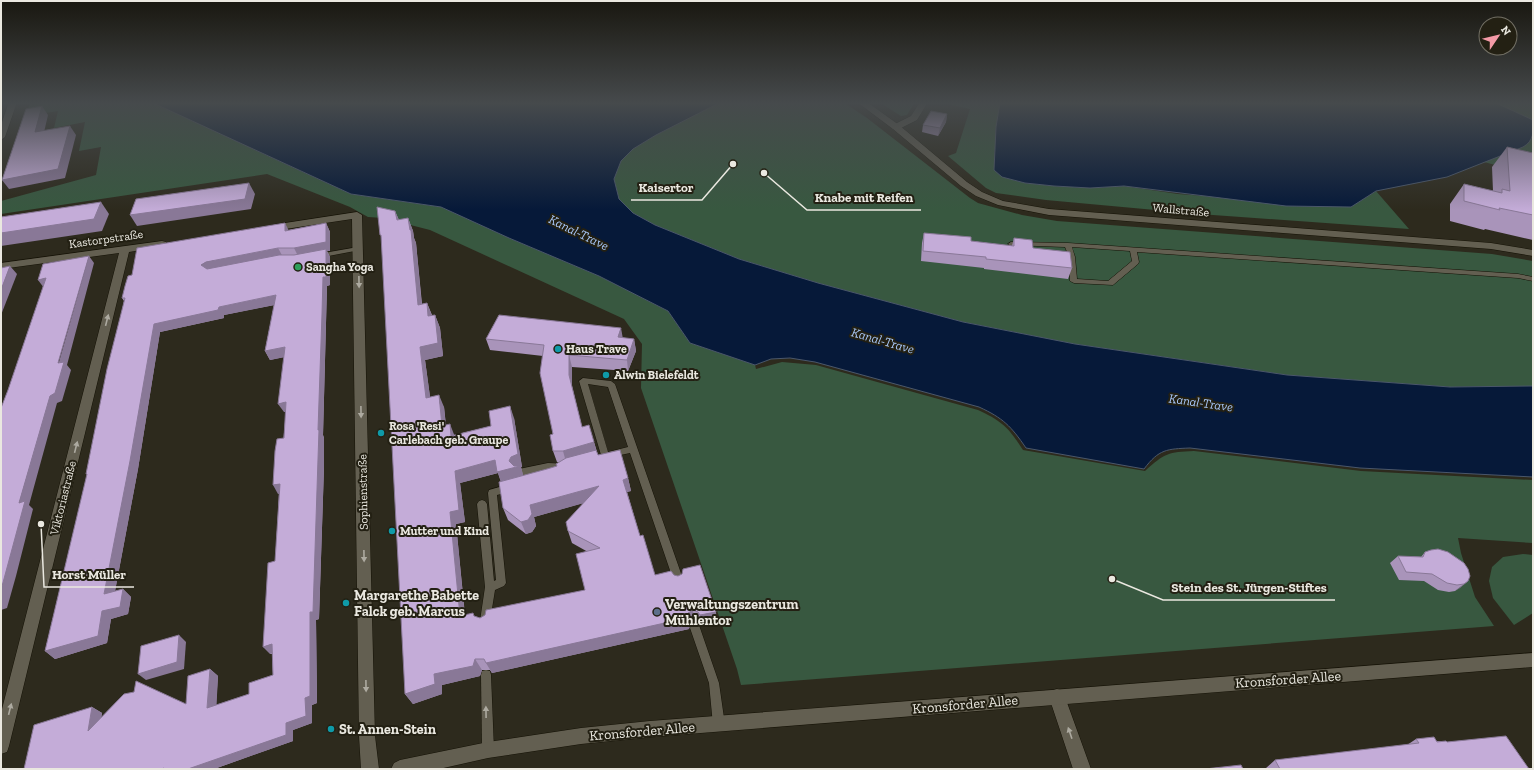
<svg xmlns="http://www.w3.org/2000/svg" width="1534" height="770" viewBox="0 0 1534 770" font-family="'Zilla Slab',serif">
  <style>
    .green { fill: #385840 }
    .water { fill: #061939; stroke: #4a576b }
    .lines { fill: none; stroke-linecap: round; stroke-linejoin: round }
    .service-casing { stroke: #151206; stroke-width: 1 }
    .minor-casing { stroke: #151206; stroke-width: 1 }
    .secondary-casing { stroke: #151206; stroke-width: 1 }
    .service { fill: #635f51; fill-rule: evenodd }
    .minor { fill: #635f51; fill-rule: evenodd }
    .secondary { fill: #635f51; fill-rule: evenodd }
    .wall { fill: #a994ba; fill-rule: evenodd }
    .shaded-wall { fill: #897897 }
    .building { fill: #c4acd8; stroke: #897897 }
    .oneway { fill: #adaaa0 }
    .leisure-dot { fill: #2e9e5b; stroke: #232013; stroke-width: 1.5 }
    .culture-dot { fill: #0f9aa8; stroke: #232013; stroke-width: 1.5 }
    .service-dot { fill: #5c6f8a; stroke: #232013; stroke-width: 1.5 }
    .labels { text-anchor: middle; stroke-width: 4; stroke-linejoin: round; paint-order: stroke }
    .street-label { font-size: 12px; fill: #eae8e0; stroke: #232013 }
    .poi-label { font-size: 12px; font-weight: bold; fill: #eae8e0; stroke: #232013; text-anchor: start }
    .water-label { font-size: 13px; font-style: italic; fill: #a8c7f8; stroke: #232013 }
    .near-poi-label { font-size: 14px; font-weight: bold; fill: #eae8e0; stroke: #232013; text-anchor: start }
    .near-street-label { font-size: 14px; fill: #eae8e0; stroke: #232013 }
    .leader { fill: none; stroke: #eae8e0; stroke-width: 1.5 }
    .callout-dot { fill: #eae8e0; stroke: #232013; stroke-width: 1.5 }
    .callout-label { font-size: 13px; text-anchor: middle; font-weight: bold; fill: #eae8e0; stroke: #232013; stroke-width: 4; stroke-linejoin: round; paint-order: stroke }
  </style>
  <rect width="100%" height="100%" fill="#2d2a1d"/>
  <g class="green">
    <path d="M30,102H151L351,194L441,207L509,238L599,276L668,311L690,343L755,365L756,369L782,362L816,365L978,410C1002,421 1009,428 1023,450L1145,471C1165,453 1168,452 1194,451L1361,471L1533,480V543L1458,538L1461,553L1475,597L1494,626L741,685L737,669L641,388L642,344L624,319L430,230L383,218L368,217L350,207L267,174L1,214V201L96,175L101,147L79,151L85,122L54,128L58,111L26,116Z"/>
    <path d="M721,102H843L867,118L970,198L978,203L1022,215L1057,221L1492,254L1533,261V386L1450,387L1287,375L1075,344L963,322L818,283L739,259L655,225L633,213L619,199L614,179L621,161L633,149L656,135Z"/>
    <path d="M879,102H915L907,115L901,116Z"/>
    <path d="M938,102H1000L996,127L994,170L1025,183L1054,186L1090,188L1124,186L1178,194L1351,207L1376,191L1409,229L1199,214L1046,200L996,193L986,188L948,156L956,153L970,109Z"/>
    <path d="M1494,102H1533V120L1531,119Z"/>
    <path d="M1533,137V175L1484,162L1523,147Z"/>
    <path d="M1523,554L1533,555V613L1514,625L1493,598L1489,581L1492,567L1503,557Z"/>
  </g>
  <g class="water">
    <path d="M151,102H721L656,135L633,149L621,161L614,179L619,199L633,213L655,225L739,259L818,283L963,322L1075,344L1287,375L1450,387L1533,386V477L1360,468L1190,448C1167,449 1159,449 1144,469L1026,448C1011,426 1003,418 979,407L815,362L790,358L771,359L755,365L690,343L668,311L599,276L509,238L441,207L351,194Z"/>
    <path d="M1000,102H1494L1533,120C1533,132 1534,141 1523,147L1447,177L1376,191L1351,207L1286,206L1124,186L1090,188L1054,186L1025,183L1002,177L994,170L996,127Z"/>
  </g>
  <g class="lines">
    <g class="service-casing">
      <g id="service">
        <path d="M1011,242L1068,243L1518,274L1533,277V281L1518,278L1137,252L1139,262L1138,264L1113,285L1074,283L1070,281L1069,257L1065,247L1009,245L1008,244ZM1072,247L1130,251L1132,261L1108,281L1077,279L1075,257Z"/>
        <path d="M358,247L360,248V250L318,258L315,256L318,254Z"/>
        <path d="M583,378L611,381L615,384L684,582L682,585L679,586L676,585L674,582L630,453L611,457H608L605,458L602,457L601,455L579,381ZM588,384L608,387L628,447L608,452Z"/>
        <path d="M548,463L569,464L570,466L569,468L548,469L519,477L516,475L515,473L516,471L519,469Z"/>
        <path d="M510,484L513,485L514,488L513,491L497,495L506,583L504,586L495,590L490,621L489,624L485,626L481,624L480,621L485,587L477,504L479,501L482,500L485,501L487,504L494,581L496,580L488,493L489,490Z"/>
        <path d="M695,623L699,625L700,628L719,683L725,725L723,729L719,731L715,729L713,725L709,683L690,628L691,625Z"/>
        <path d="M486,670L490,671L491,675L494,750L492,754L488,756L484,754L482,750L481,675L482,671Z"/>
      </g>
    </g>
    <g class="minor-casing">
      <g id="minor">
        <path d="M9,102H17L5,137L1,140V125Z"/>
        <path d="M920,102H928L917,120L899,129H893L892,127L893,125L911,116Z"/>
        <path d="M357,212L362,215L375,736L379,769H361L359,736L352,219L272,231L267,228L272,225Z"/>
        <path d="M162,241L166,242L167,244L166,246L129,252L9,746L7,752L1,754V713L119,253L1,269V263Z"/>
        <path d="M1057,689L1063,691L1065,697L1091,769H1073L1049,697L1051,691Z"/>
      </g>
    </g>
    <g class="secondary-casing">
      <g id="secondary">
        <path d="M857,102H867L899,125L967,182L982,192L1003,201L1049,209L1491,243L1533,250V256L1491,249L1049,215L998,205L976,196L961,186L893,129Z"/>
        <path d="M1533,653V667L650,737L581,744L488,758L439,769H391L394,763L400,760L488,742L581,728L650,721Z"/>
      </g>
    </g>
    <use href="#service" class="service"/>
    <use href="#minor" class="minor"/>
    <use href="#secondary" class="secondary"/>
  </g>
  <g class="wall">
    <path d="M947,114L946,122L938,136L922,132L923,125Z"/>
    <path d="M1507,147L1533,153V240L1485,229L1484,230L1450,221V204L1464,184L1493,191L1492,167Z"/>
    <path d="M395,211L399,220L408,218L413,231L414,238L416,243L422,304L427,303L432,315H435L440,328L443,356L425,360L430,397L444,407L446,425L454,435L491,426L514,418L522,467H521L523,476L547,469L557,466L560,462H557L553,451V434L543,356L490,350L486,339L623,338L634,339L636,351L628,371L572,367V386L582,427L594,442L598,455L628,478L631,491L627,492L640,536L655,575L717,623L701,626L700,624L694,622L690,625L689,629L492,673L490,670H482L480,676L442,685V694L413,704L405,694ZM498,473L501,482L503,508L508,520L526,534L532,532L536,526L534,517L583,503L568,531L572,543L588,552L585,590L480,618L474,616L465,615L456,524L465,522L460,483Z"/>
    <path d="M326,223L330,232V251H327L330,257V285L327,286L326,323L323,435L324,438V467L319,619L316,620L317,703L312,705V723L293,730V741L214,769H24L92,707L102,713L101,718L186,704L210,669L218,676L216,705L249,694L273,675L272,654H270L279,493L278,494L286,412H284V357L270,360L265,351L274,305L224,315V318L160,332L138,469L115,591L123,589L131,597L128,614L111,619L107,643L55,659L45,651L87,475L124,301L122,298L289,230Z"/>
    <path d="M924,233L971,241L1012,246L1014,238L1072,268L1068,279L984,269V268L921,261L922,243Z"/>
    <path d="M1425,552L1468,581L1455,591L1449,592L1438,590L1424,581L1399,580L1390,563L1398,556L1421,557Z"/>
    <path d="M1416,739L1447,742L1529,769H1266V768L1275,760L1407,745Z"/>
  </g>
  <g class="shaded-wall">
    <path d="M42,106L48,115L42,141L35,132Z"/>
    <path d="M947,114L946,122L938,136L940,128Z"/>
    <path d="M70,126L76,135L65,178L9,189L2,180Z"/>
    <path d="M249,183L255,194L251,209L137,226L130,215Z"/>
    <path d="M101,202L109,214L102,231L1,246V233Z"/>
    <path d="M395,211L400,223L397,220Z"/>
    <path d="M408,218L413,231L414,238L416,243L423,318L418,305Z"/>
    <path d="M285,223L289,231H285Z"/>
    <path d="M326,223L330,232V251H327L330,257V285L327,286L326,323L323,435L324,438V467L319,619L316,620L317,703L312,705V723L293,730V741L214,769H188L286,723L305,698L310,612L318,430L298,256L294,248Z"/>
    <path d="M278,248L283,257L207,273L201,265L206,262Z"/>
    <path d="M89,256L94,263L67,365L71,370L62,401L57,403L29,505L33,509L16,576L7,608L1,610V590L19,503Z"/>
    <path d="M10,266L17,274L1,315V290Z"/>
    <path d="M46,278L44,288L38,280Z"/>
    <path d="M276,295L280,304L224,315V318L160,332L138,469L113,602L104,594L154,324L219,307Z"/>
    <path d="M427,303L432,316H428Z"/>
    <path d="M435,315L440,328L443,356L425,360L432,411L426,398L420,347Z"/>
    <path d="M621,328L623,339L618,337Z"/>
    <path d="M634,339L636,351L628,371L627,360Z"/>
    <path d="M285,347L290,356L270,360L265,351Z"/>
    <path d="M569,355L572,367V386L569,375Z"/>
    <path d="M439,395L444,407L447,439L442,426Z"/>
    <path d="M286,402L292,411L284,412L278,404Z"/>
    <path d="M510,406L514,418L522,467H521L524,478L502,485L498,473L460,483L465,522L456,524L466,627L460,616L450,512L455,471L495,460Z"/>
    <path d="M450,424L455,437L451,436Z"/>
    <path d="M594,442L597,453L566,462L563,451Z"/>
    <path d="M628,478L631,491L626,492L623,480Z"/>
    <path d="M280,484L286,492L278,494L273,485Z"/>
    <path d="M599,486L602,498L534,517L536,526L532,532L526,534L521,522L530,505Z"/>
    <path d="M1468,581L1460,588L1455,591L1464,584Z"/>
    <path d="M123,589L131,597L128,614L111,619L107,643L55,659L45,651L102,611Z"/>
    <path d="M693,610L694,622L690,625L689,629L492,673L486,663L688,613Z"/>
    <path d="M716,612L717,623L701,626L700,615Z"/>
    <path d="M179,635L186,642L184,669L146,680L138,674Z"/>
    <path d="M272,644L279,651L270,654L263,647Z"/>
    <path d="M475,659L482,670L480,676L442,685V694L413,704L405,694L434,674Z"/>
    <path d="M210,669L218,676L216,715L207,708Z"/>
    <path d="M92,707L102,713L98,738L88,731Z"/>
  </g>
  <g class="building">
    <path d="M42,106L35,132L70,126L58,169L2,180L26,109Z"/>
    <path d="M931,111L947,114L940,128L923,125Z"/>
    <path d="M1507,147L1533,153V215L1499,208L1500,210L1464,201V184L1502,193V189L1510,191Z"/>
    <path d="M249,183L245,199L130,215L136,199Z"/>
    <path d="M101,202L94,219L1,233V217Z"/>
    <path d="M377,207L395,211L397,220L408,218L410,230H411L418,305L427,303L428,316L435,315L438,343L420,347L426,398L439,395L442,426L450,424L451,436L491,426L489,411L510,406L518,454L511,457L509,461L514,466H520L497,472L495,460L455,471L459,510L450,512L460,616L473,613L474,616L480,618L485,615L486,610L585,590L576,554L600,548L568,531L566,522L599,486L530,505L532,514L528,520L521,522L503,508L499,482L547,469L557,466L556,464L566,458L596,450L598,455L620,450L628,478L623,480L640,536L643,535L655,575L671,571L674,575L678,576L682,574L683,569L700,565L716,612L700,615L698,612L693,610L688,613L687,618L486,663L484,659H475L473,666L434,674L435,684L405,694L381,235H380Z"/>
    <path d="M285,223V231L326,223V242L294,248H278L206,262L201,265L207,269L279,255H294L326,249V277H323L322,314L318,430H319L318,459L313,612H310V696L305,698L306,716L286,723V735L188,769H164V768L162,769H24L34,725L92,707L88,731L124,694L134,692L136,681L186,704L188,676L210,669L207,708L249,694V683L273,675L272,644L263,647L268,563L275,561L280,484L273,485L275,451L277,439L284,438L286,402L278,404L285,347L265,351L276,295L219,307L218,310L154,324L130,461L104,594L123,589L120,607L102,611L98,636L45,651L87,474H86L107,369L125,298H122L125,286L128,276L132,275L137,248Z"/>
    <path d="M924,233L971,237V241L1014,246V238L1032,240L1033,248L1070,252L1072,268L986,259V257L923,251Z"/>
    <path d="M89,256L58,363L64,362L55,393L50,396L19,503L25,501L1,590V408L8,390L46,278L38,280L43,264Z"/>
    <path d="M10,266L1,290V268Z"/>
    <path d="M499,315L621,328L618,337L634,339L627,360L569,355V375L582,427L589,425L594,442L563,451H553L550,435L553,434L540,373L544,345L486,339Z"/>
    <path d="M1438,549L1448,552L1464,563L1468,569L1470,576L1468,581L1464,584L1457,585L1447,583L1432,574L1406,572L1398,556L1423,557L1425,552L1431,550Z"/>
    <path d="M179,635L177,662L138,674L141,646Z"/>
    <path d="M1506,736L1529,769H1280L1275,760L1419,743L1416,739L1434,737L1437,742L1446,741L1447,742Z"/>
    <path d="M1241,765L1243,769H1205Z"/>
  </g>
  <defs><path id="oneway-solid" d="M-6-.8H1V-3.2L6.5 0L1 3.2V.8H-6Z"/></defs>
  <g class="oneway">
    <use href="#oneway-solid" transform="translate(359 282) rotate(89)"/>
    <use href="#oneway-solid" transform="translate(107 320) rotate(-76)"/>
    <use href="#oneway-solid" transform="translate(361 412) rotate(89)"/>
    <use href="#oneway-solid" transform="translate(76 447) rotate(-76)"/>
    <use href="#oneway-solid" transform="translate(364 556) rotate(89)"/>
    <use href="#oneway-solid" transform="translate(366 686) rotate(89)"/>
    <use href="#oneway-solid" transform="translate(10 709) rotate(-76)"/>
    <use href="#oneway-solid" transform="translate(486 712) rotate(-91)"/>
    <use href="#oneway-solid" transform="translate(1070 733) rotate(-109)"/>
  </g>
  <linearGradient id="sky" x2="0" y2="1"><stop stop-color="#191710"/><stop offset="0.49" stop-color="#464a4c"/><stop offset="1" stop-color="#464a4c" stop-opacity="0"/></linearGradient>
  <rect width="1534" height="210" fill="url(#sky)"/>
  <circle class="leisure-dot" cx="298" cy="267" r="4"/>
  <g class="culture-dot">
    <circle cx="558" cy="349" r="4"/>
    <circle cx="606" cy="375" r="4"/>
    <circle cx="381" cy="433" r="4"/>
    <circle cx="392" cy="531" r="4"/>
    <circle cx="346" cy="603" r="4"/>
    <circle cx="331" cy="729" r="4"/>
  </g>
  <circle class="service-dot" cx="657" cy="612" r="4"/>
  <g class="labels">
    <g class="street-label">
      <text transform="translate(1181 210) rotate(5)" y="4">Wallstraße</text>
      <text transform="translate(106 239) rotate(-8)" y="4">Kastorpstraße</text>
      <text transform="translate(363 492) rotate(-91)" y="4">Sophienstraße</text>
      <text transform="translate(63 498) rotate(-76)" y="4">Viktoriastraße</text>
    </g>
    <g class="poi-label">
      <text x="306" y="271">Sangha Yoga</text>
      <text x="566" y="353">Haus Trave</text>
      <text x="614" y="379">Alwin Bielefeldt</text>
      <text x="389" y="430">Rosa 'Resi'<tspan x="389" dy="14">Carlebach geb. Graupe</tspan></text>
      <text x="400" y="535">Mutter und Kind</text>
    </g>
    <g class="water-label">
      <text transform="translate(579 232) rotate(26)" y="5">Kanal-Trave</text>
      <text transform="translate(883 340) rotate(16)" y="5">Kanal-Trave</text>
      <text transform="translate(1201 402) rotate(8)" y="5">Kanal-Trave</text>
    </g>
    <g class="near-poi-label">
      <text x="354" y="600">Margarethe Babette<tspan x="354" dy="16">Falck geb. Marcus</tspan></text>
      <text x="665" y="609">Verwaltungszentrum<tspan x="665" dy="16">Mühlentor</tspan></text>
      <text x="339" y="734">St. Annen-Stein</text>
    </g>
    <g class="near-street-label">
      <text transform="translate(1288 679) rotate(-4)" y="5">Kronsforder Allee</text>
      <text transform="translate(965 704) rotate(-5)" y="5">Kronsforder Allee</text>
      <text transform="translate(642 731) rotate(-5)" y="5">Kronsforder Allee</text>
    </g>
  </g>
  <path class="leader" d="M733 164L702 200H631M764 173L807 210H921M41 524L44 587H134M1112 579L1163 600H1335"/>
  <g class="callout-dot">
    <circle cx="733" cy="164" r="4"/>
    <circle cx="764" cy="173" r="4"/>
    <circle cx="41" cy="524" r="4"/>
    <circle cx="1112" cy="579" r="4"/>
  </g>
  <g class="callout-label">
    <text x="666" y="192">Kaisertor</text>
    <text x="864" y="202">Knabe mit Reifen</text>
    <text x="89" y="579">Horst Müller</text>
    <text x="1249" y="592">Stein des St. Jürgen-Stiftes</text>
  </g>
  <rect width="1534" height="770" fill="none" stroke="#eae8e0" stroke-width="4"/>
  <g transform="translate(1498 36) rotate(55)"><circle r="19" fill="#232013" stroke="#737065"/>
  <path d="M0-3L7 15L0 10L-7 15Z" fill="#f49aa6"/>
  <text y="-6" font-size="11" font-weight="bold" text-anchor="middle" fill="#eae8e0">N</text>
  </g>
</svg>
